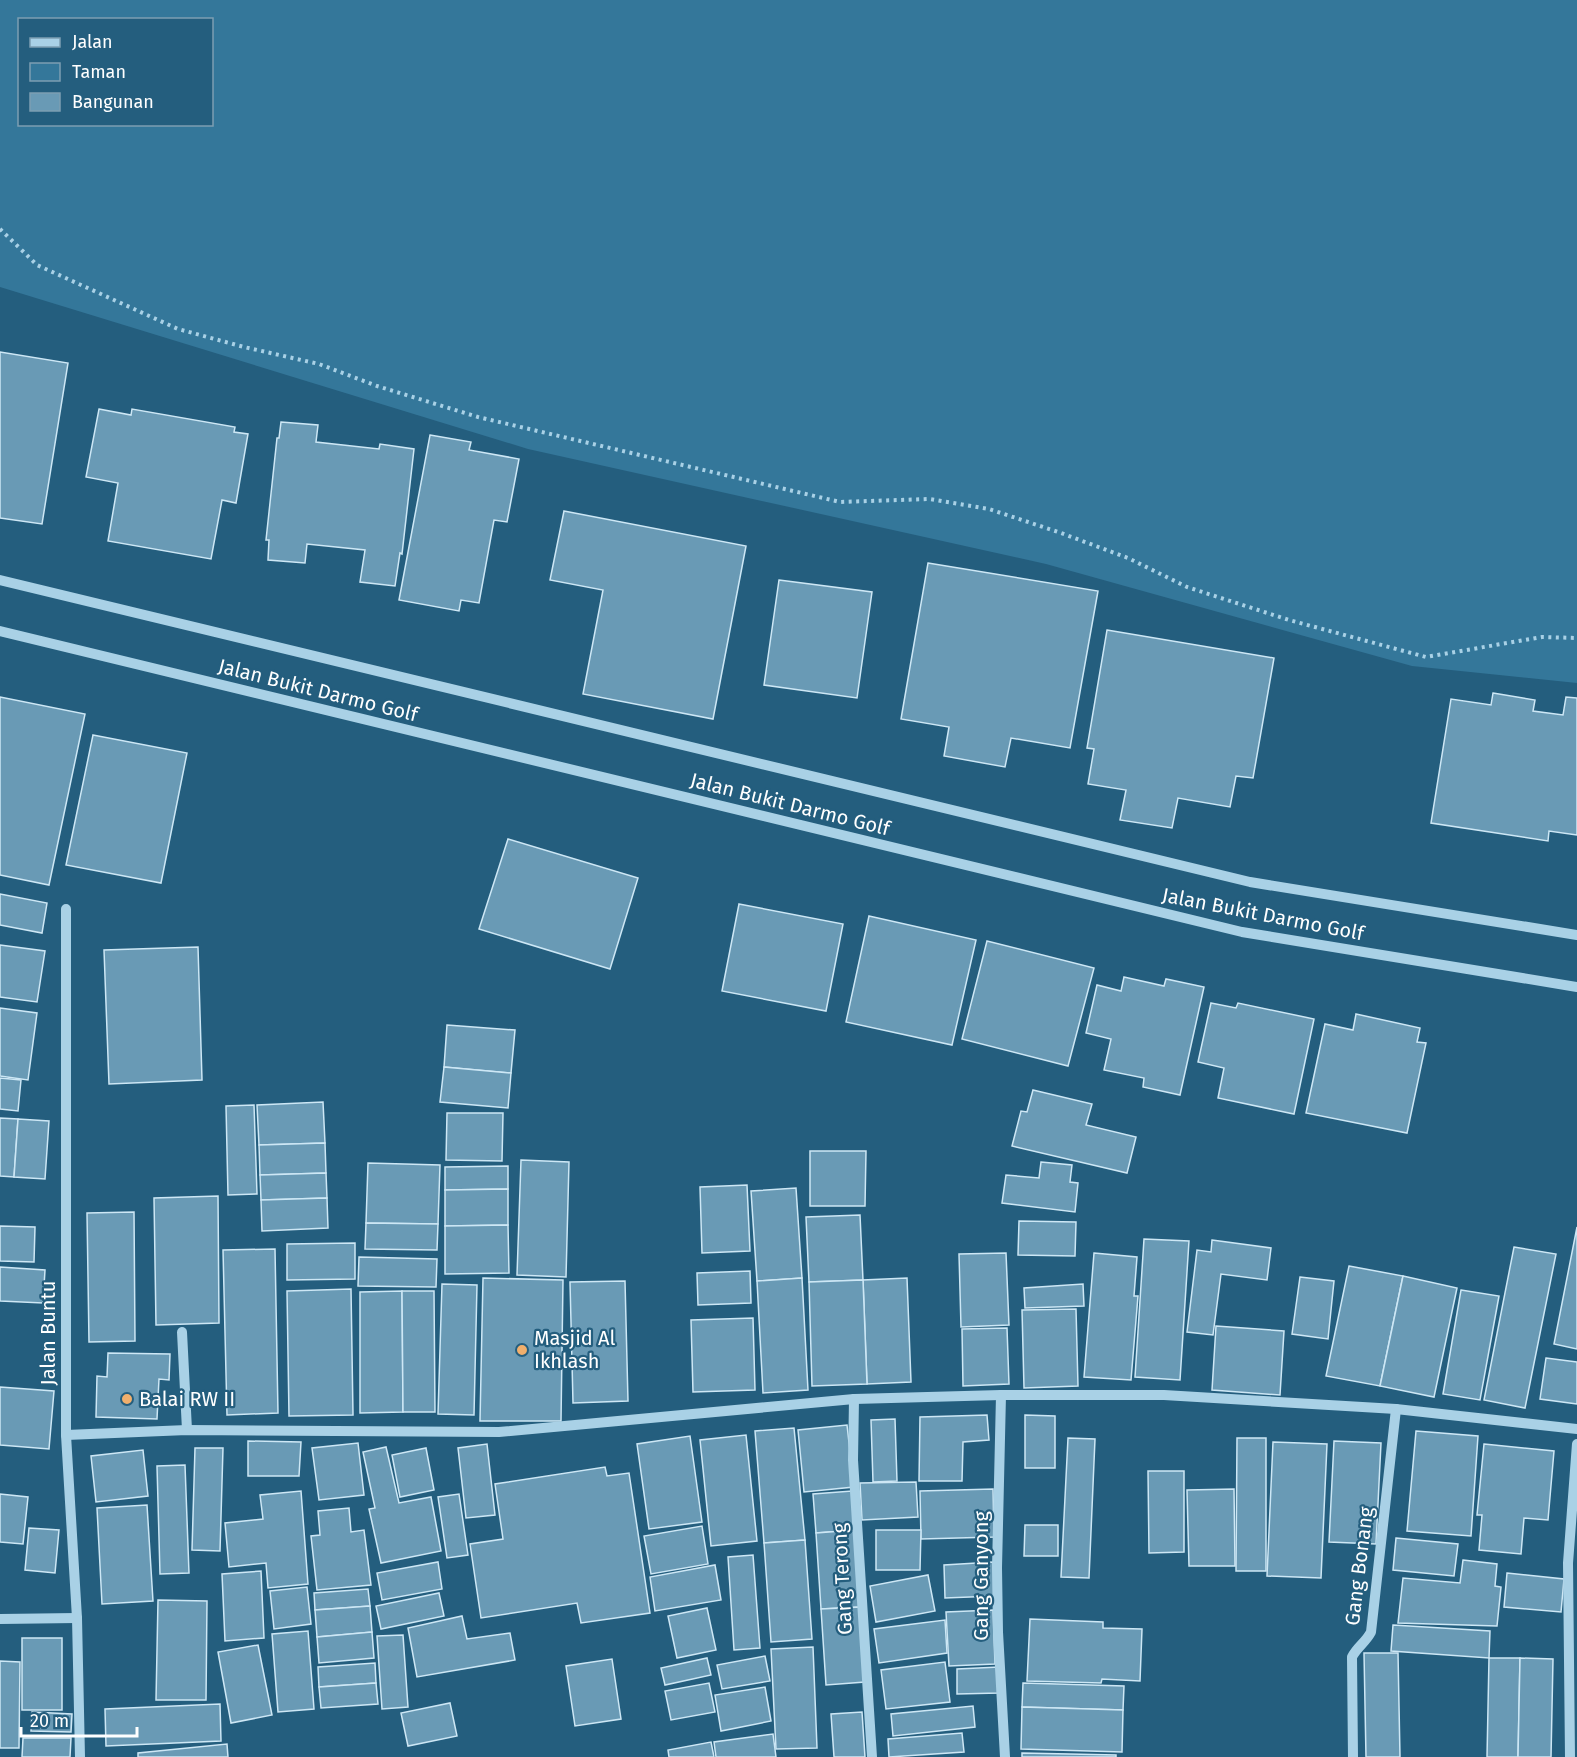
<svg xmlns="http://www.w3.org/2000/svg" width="1577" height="1757" viewBox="0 0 1577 1757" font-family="'Fira Sans',sans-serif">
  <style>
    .green { fill: #34779a; fill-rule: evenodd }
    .building { fill: #699ab5; stroke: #cde7f5; stroke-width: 1.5 }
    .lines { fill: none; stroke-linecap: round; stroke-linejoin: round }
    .path { stroke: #a9d1e6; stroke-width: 4; stroke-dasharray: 3 4.5; stroke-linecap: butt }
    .minor { stroke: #a9d1e6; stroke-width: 10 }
    .poi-dot { fill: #f0af6d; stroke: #245e7e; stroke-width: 2 }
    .labels { text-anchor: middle; stroke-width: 4.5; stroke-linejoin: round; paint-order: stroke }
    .street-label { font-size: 20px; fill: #fff; stroke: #245e7e }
    .poi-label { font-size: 20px; fill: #fff; stroke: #245e7e; text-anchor: start }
  </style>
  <rect width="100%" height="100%" fill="#245e7e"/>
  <path class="green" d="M0,0H1577V683L1412,666L1046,564L528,449L0,287ZM20,20H212V124H20Z"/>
  <g class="building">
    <path d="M0,352L68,363L42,524L0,518Z"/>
    <path d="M99,409L131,415L132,409L235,427L234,432L248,434L236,503L222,500L211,559L108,541L118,483L86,477Z"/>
    <path d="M281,422L318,425L316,442L379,449L380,444L414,449L402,554L400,553L395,586L360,582L365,550L307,544L305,563L268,560L269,540H266L277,438H279Z"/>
    <path d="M430,435L471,442L469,450L519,459L507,522L494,520L479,603L461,600L459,611L399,600Z"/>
    <path d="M564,511L746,546L713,719L583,694L603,590L550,580Z"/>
    <path d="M928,563L1098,591L1070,748L1011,738L1005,767L944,756L949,727L901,719Z"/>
    <path d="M779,580L872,592L857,698L764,685Z"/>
    <path d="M1107,630L1274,658L1253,778L1236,776L1230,807L1178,798L1172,828L1120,820L1126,790L1088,784L1094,749L1087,748Z"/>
    <path d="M1493,693L1535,700L1533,711L1563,715L1566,697L1577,698V835L1549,831L1548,841L1431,823L1451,699L1491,705Z"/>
    <path d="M0,697L85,714L49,885L0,875Z"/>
    <path d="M93,735L187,753L161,883L66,865Z"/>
    <path d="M508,839L638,878L610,969L479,929Z"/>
    <path d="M0,894L47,903L42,933L0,925Z"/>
    <path d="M739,904L843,924L826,1011L722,991Z"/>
    <path d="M869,916L976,940L952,1045L846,1022Z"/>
    <path d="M987,941L1094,968L1068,1066L962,1039Z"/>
    <path d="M0,945L45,951L37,1002L0,997Z"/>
    <path d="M198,947L202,1080L109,1084L104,950Z"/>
    <path d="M1124,977L1164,986L1166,979L1204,987L1180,1095L1143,1087L1144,1078L1104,1070L1111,1039L1086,1033L1097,985L1121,991Z"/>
    <path d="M1211,1003L1236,1008L1238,1003L1314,1019L1294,1114L1218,1098L1224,1068L1198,1062Z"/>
    <path d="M0,1008L37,1013L28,1080L0,1076Z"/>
    <path d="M1356,1014L1420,1028L1417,1042L1426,1043L1407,1133L1306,1113L1325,1024L1353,1030Z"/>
    <path d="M447,1025L515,1030L511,1073L444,1067Z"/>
    <path d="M444,1067L511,1073L508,1108L440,1102Z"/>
    <path d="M0,1078L21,1080L18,1111L0,1109Z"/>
    <path d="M1033,1090L1092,1104L1086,1125L1136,1137L1127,1173L1012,1146L1021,1111L1027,1112Z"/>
    <path d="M323,1102L325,1143L259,1145L257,1105Z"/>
    <path d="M254,1105L257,1194L228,1195L226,1106Z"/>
    <path d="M447,1113H503L502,1161L446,1160Z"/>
    <path d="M0,1118L18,1119L14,1177L0,1176Z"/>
    <path d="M18,1119L49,1121L45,1179L14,1177Z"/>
    <path d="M325,1143L326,1173L260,1175L259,1145Z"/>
    <path d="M810,1151H866L865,1206H810Z"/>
    <path d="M521,1160L569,1162L566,1277L517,1275Z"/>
    <path d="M1041,1162L1072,1165L1070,1182L1078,1183L1075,1212L1002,1203L1006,1175L1039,1178Z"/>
    <path d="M368,1163L440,1165L438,1224L366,1223Z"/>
    <path d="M508,1166V1189L445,1190V1167Z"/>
    <path d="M326,1173L327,1198L261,1200L260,1175Z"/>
    <path d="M747,1185L750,1251L702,1253L700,1187Z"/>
    <path d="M796,1188L802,1278L757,1281L751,1191Z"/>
    <path d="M508,1189V1225L445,1226V1190Z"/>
    <path d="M218,1196L219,1323L156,1325L154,1198Z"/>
    <path d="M327,1198L328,1228L262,1231L261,1200Z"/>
    <path d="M134,1212L135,1341L89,1342L87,1213Z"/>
    <path d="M860,1215L863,1280L809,1282L806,1217Z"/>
    <path d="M1019,1221L1076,1222L1075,1256L1018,1255Z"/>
    <path d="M366,1223L438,1224L437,1250L365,1249Z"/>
    <path d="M508,1225L509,1273L445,1274V1226Z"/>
    <path d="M0,1226L35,1227L34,1262L0,1261Z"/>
    <path d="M1577,1227V1349L1554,1344Z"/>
    <path d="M1144,1239L1189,1241L1180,1380L1135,1377Z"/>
    <path d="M1212,1240L1271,1248L1267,1280L1221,1274L1213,1335L1187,1332L1197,1250L1211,1252Z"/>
    <path d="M355,1243V1279L287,1280V1244Z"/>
    <path d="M1514,1247L1556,1254L1525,1408L1484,1400Z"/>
    <path d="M275,1249L278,1413L227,1415L223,1250Z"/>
    <path d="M1006,1253L1009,1325L961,1327L959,1254Z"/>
    <path d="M1094,1253L1137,1257L1134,1296H1138L1131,1380L1084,1377Z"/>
    <path d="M359,1257L437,1259L436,1287L358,1286Z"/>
    <path d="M1349,1266L1403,1276L1380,1386L1326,1376Z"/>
    <path d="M0,1267L45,1270L43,1303L0,1301Z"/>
    <path d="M750,1271L751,1303L698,1305L697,1273Z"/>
    <path d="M1403,1276L1457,1288L1434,1397L1380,1386Z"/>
    <path d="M1300,1277L1334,1281L1328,1339L1292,1334Z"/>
    <path d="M483,1278L563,1280L561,1421H480Z"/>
    <path d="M802,1278L808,1390L763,1393L757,1281Z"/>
    <path d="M907,1278L911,1382L867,1384L863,1280Z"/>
    <path d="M863,1280L867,1384L812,1386L809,1282Z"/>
    <path d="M625,1281L628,1401L573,1403L570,1282Z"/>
    <path d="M442,1284L477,1285L474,1415L438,1414Z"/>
    <path d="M1083,1284L1084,1306L1025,1308L1024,1288Z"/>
    <path d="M351,1289L353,1415L289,1416L287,1291Z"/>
    <path d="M1461,1290L1499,1296L1480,1400L1443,1394Z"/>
    <path d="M402,1291L403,1412L360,1413V1292Z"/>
    <path d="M402,1291H434L435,1412H403Z"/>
    <path d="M1076,1309L1078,1386L1024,1388L1022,1310Z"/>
    <path d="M753,1318L755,1390L693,1392L691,1320Z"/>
    <path d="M1216,1326L1284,1331L1280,1395L1212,1390Z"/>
    <path d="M1007,1328L1009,1384L963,1386L962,1329Z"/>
    <path d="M108,1353L170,1354L169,1380L159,1379L157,1419L96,1417L97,1376L107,1377Z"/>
    <path d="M1546,1358L1577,1362V1404L1540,1399Z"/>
    <path d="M0,1387L54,1391L49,1449L0,1445Z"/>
    <path d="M987,1415L989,1440L963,1442L962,1481H919L920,1417Z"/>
    <path d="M1025,1415L1055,1416V1468H1025Z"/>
    <path d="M895,1419L897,1481L873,1482L871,1420Z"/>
    <path d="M847,1425L854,1487L804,1492L798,1430Z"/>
    <path d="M794,1428L805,1540L764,1543L755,1431Z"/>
    <path d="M1416,1431L1478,1436L1471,1536L1407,1531Z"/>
    <path d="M746,1435L757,1541L711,1546L700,1440Z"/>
    <path d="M690,1436L702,1522L649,1529L637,1444Z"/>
    <path d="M1068,1438L1095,1439L1089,1578L1061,1577Z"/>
    <path d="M1237,1438H1266V1571H1236Z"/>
    <path d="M248,1441L301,1442L299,1476H248Z"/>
    <path d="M1334,1441L1381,1443L1376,1544L1329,1542Z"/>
    <path d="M1273,1442L1327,1444L1321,1578L1267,1576Z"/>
    <path d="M358,1443L364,1495L319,1500L312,1448Z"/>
    <path d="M487,1444L495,1515L466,1518L458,1448Z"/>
    <path d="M1484,1444L1554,1451L1548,1520L1524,1518L1521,1554L1479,1550L1482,1515H1477Z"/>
    <path d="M386,1447L399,1503L431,1497L441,1551L381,1563L369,1509L375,1508L363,1452Z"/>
    <path d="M195,1448H223L220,1551L192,1550Z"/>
    <path d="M426,1448L434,1490L400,1497L392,1455Z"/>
    <path d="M143,1450L148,1496L96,1502L91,1456Z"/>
    <path d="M185,1465L189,1573L160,1574L157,1466Z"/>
    <path d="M605,1467L607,1476L629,1473L650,1613L581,1623L577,1603L481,1618L470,1544L503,1539L495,1484Z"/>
    <path d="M1148,1471H1184V1552L1149,1553Z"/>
    <path d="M916,1482L918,1517L862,1520L860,1483Z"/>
    <path d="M993,1489L994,1537L921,1539L920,1491Z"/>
    <path d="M1234,1489L1235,1566H1189L1187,1490Z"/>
    <path d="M301,1491L308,1584L268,1588L266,1563L229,1567L225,1523L263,1519L260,1495Z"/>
    <path d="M852,1491L855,1530L816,1533L813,1494Z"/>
    <path d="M0,1494L28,1497L23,1544L0,1542Z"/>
    <path d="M459,1494L468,1555L447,1558L438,1497Z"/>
    <path d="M147,1505L153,1601L102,1604L97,1508Z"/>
    <path d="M349,1508L351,1532L364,1530L371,1585L317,1590L311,1536L320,1535L318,1511Z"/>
    <path d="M1025,1525H1058V1556H1024Z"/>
    <path d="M702,1526L708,1564L651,1574L644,1536Z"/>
    <path d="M29,1528L59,1530L55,1573L25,1570Z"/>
    <path d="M855,1530L860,1607L821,1609L816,1533Z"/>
    <path d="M876,1530H921L920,1570H876Z"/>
    <path d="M1396,1538L1458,1544L1454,1576L1393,1570Z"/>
    <path d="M805,1540L812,1639L771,1642L764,1543Z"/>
    <path d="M753,1555L760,1648L734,1650L728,1557Z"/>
    <path d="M1463,1560L1497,1564L1495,1586L1501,1587L1497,1626L1398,1623L1403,1578L1460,1583Z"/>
    <path d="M438,1562L442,1589L382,1600L377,1573Z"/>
    <path d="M993,1562L995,1596L945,1598L944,1565Z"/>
    <path d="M715,1565L721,1600L655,1611L650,1577Z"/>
    <path d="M261,1571L264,1638L225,1641L222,1574Z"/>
    <path d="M1507,1573L1564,1579L1561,1612L1504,1607Z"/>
    <path d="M928,1575L935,1611L876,1622L870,1586Z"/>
    <path d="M307,1587L311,1624L274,1629L270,1591Z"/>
    <path d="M368,1589L370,1606L315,1610L314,1593Z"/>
    <path d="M439,1593L444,1616L381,1629L376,1606Z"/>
    <path d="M158,1600L207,1601L206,1700H156Z"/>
    <path d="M370,1606L372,1632L317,1637L315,1610Z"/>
    <path d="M860,1607L865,1682L826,1685L821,1609Z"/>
    <path d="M707,1608L716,1650L677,1658L668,1616Z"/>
    <path d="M993,1610L995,1664L949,1666L946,1612Z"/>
    <path d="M462,1616L467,1639L510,1633L515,1660L417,1677L408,1628Z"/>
    <path d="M1030,1619L1103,1622V1628L1142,1629L1140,1681L1102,1679L1101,1683L1027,1681Z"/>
    <path d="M945,1620L947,1653L879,1663L874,1629Z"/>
    <path d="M1393,1625L1490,1631L1489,1658L1391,1651Z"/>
    <path d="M308,1631L314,1709L278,1712L272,1634Z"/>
    <path d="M372,1632L374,1658L319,1663L317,1637Z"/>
    <path d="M403,1635L408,1707L382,1709L377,1636Z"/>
    <rect x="22" y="1638" width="40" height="72"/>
    <path d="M258,1645L272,1715L231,1723L218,1652Z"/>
    <path d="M813,1647L817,1748L776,1749L771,1649Z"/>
    <path d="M1364,1653H1398L1400,1757H1366Z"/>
    <path d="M765,1656L770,1681L722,1689L717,1665Z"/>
    <path d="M707,1658L711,1675L665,1685L661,1668Z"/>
    <path d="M1489,1658H1520L1518,1757H1487Z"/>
    <path d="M1520,1658L1553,1659L1551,1757H1518Z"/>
    <path d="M612,1659L621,1719L575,1726L566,1666Z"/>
    <path d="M0,1661L20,1662L19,1748H0Z"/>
    <path d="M945,1662L950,1702L886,1709L881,1670Z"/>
    <path d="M375,1663L376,1683L319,1687L318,1667Z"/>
    <path d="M999,1667V1693L957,1694V1669Z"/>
    <path d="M376,1683L378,1704L321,1708L319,1687Z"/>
    <path d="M709,1683L715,1712L671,1720L665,1691Z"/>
    <path d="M1023,1683L1124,1686L1123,1710L1022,1707Z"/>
    <path d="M765,1687L771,1721L721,1731L715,1695Z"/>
    <path d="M450,1703L457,1736L408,1746L401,1713Z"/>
    <path d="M220,1704L221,1741L106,1746L105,1709Z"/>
    <path d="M973,1706L975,1727L893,1736L891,1714Z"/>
    <path d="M1022,1707L1123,1710L1122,1752L1021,1749Z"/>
    <path d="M32,1712L72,1714L71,1732L31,1731Z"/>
    <path d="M862,1712L865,1757H834L831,1714Z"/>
    <path d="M962,1733L964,1752L889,1757L888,1739Z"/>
    <path d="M773,1734L776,1757H716L714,1742Z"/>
    <path d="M23,1738H71L70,1757H22Z"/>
    <path d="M711,1742L714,1757H669L668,1750Z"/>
    <path d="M227,1744L228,1757H138V1753Z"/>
    <path d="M1022,1753L1116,1755V1757H1022Z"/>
  </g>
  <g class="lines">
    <path class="path" d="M0,229L37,265L178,329L244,347L319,364L377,386L478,417L840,502L930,499L989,509L1061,533L1128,558L1187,587L1289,620L1426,657L1542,637L1577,638"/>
    <g class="minor">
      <path d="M0,580L1250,882L1577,935"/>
      <path d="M0,631L1242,932L1577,987"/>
      <path d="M66,909V1435L77,1618L80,1757"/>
      <path d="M182,1332L187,1430"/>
      <path d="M1001,1395L997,1568L998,1632L1005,1757"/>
      <path d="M854,1399L853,1460L872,1757"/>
      <path d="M66,1435L187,1430L499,1432L854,1399L1001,1395H1164L1396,1409L1577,1429"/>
      <path d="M0,1619L77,1618"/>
      <path d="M1353,1757L1352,1657C1357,1647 1366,1642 1371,1632L1396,1409"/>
      <path d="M1570,1757L1568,1563L1577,1444"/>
    </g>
  </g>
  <g class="poi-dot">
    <circle cx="522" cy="1350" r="6"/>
    <circle cx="127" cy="1399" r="6"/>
  </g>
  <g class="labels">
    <g class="street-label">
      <text transform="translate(318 690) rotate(14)" y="7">Jalan Bukit Darmo Golf</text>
      <text transform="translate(790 804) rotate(14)" y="7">Jalan Bukit Darmo Golf</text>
      <text transform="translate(1263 914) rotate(11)" y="7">Jalan Bukit Darmo Golf</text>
      <text transform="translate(48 1333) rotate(-90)" y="7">Jalan Buntu</text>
      <text transform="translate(1359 1566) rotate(-83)" y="7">Gang Bonang</text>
      <text transform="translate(981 1576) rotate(-90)" y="7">Gang Ganyong</text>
      <text transform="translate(842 1579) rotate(-93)" y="7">Gang Terong</text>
    </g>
    <g class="poi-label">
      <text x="534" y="1345">Masjid Al<tspan x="534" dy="23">Ikhlash</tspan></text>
      <text x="139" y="1406">Balai RW II</text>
    </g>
  </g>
  <rect x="18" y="18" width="195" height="108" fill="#245e7e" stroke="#7c9eb2" stroke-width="1.5"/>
  <rect x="30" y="38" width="30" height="9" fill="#a9d1e6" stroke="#7c9eb2" stroke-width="1.5"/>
  <text x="72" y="48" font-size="18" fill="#ffffff">Jalan</text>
  <rect x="30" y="63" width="30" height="18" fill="#34779a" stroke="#7c9eb2" stroke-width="1.5"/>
  <text x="72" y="78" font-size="18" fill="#ffffff">Taman</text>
  <rect x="30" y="93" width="30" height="18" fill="#699ab5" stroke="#7c9eb2" stroke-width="1.5"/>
  <text x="72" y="108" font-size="18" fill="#ffffff">Bangunan</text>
  <path d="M21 1727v9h116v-9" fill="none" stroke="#ffffff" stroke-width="3"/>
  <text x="30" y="1727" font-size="18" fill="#ffffff" stroke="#245e7e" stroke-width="4.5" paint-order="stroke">20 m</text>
</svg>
